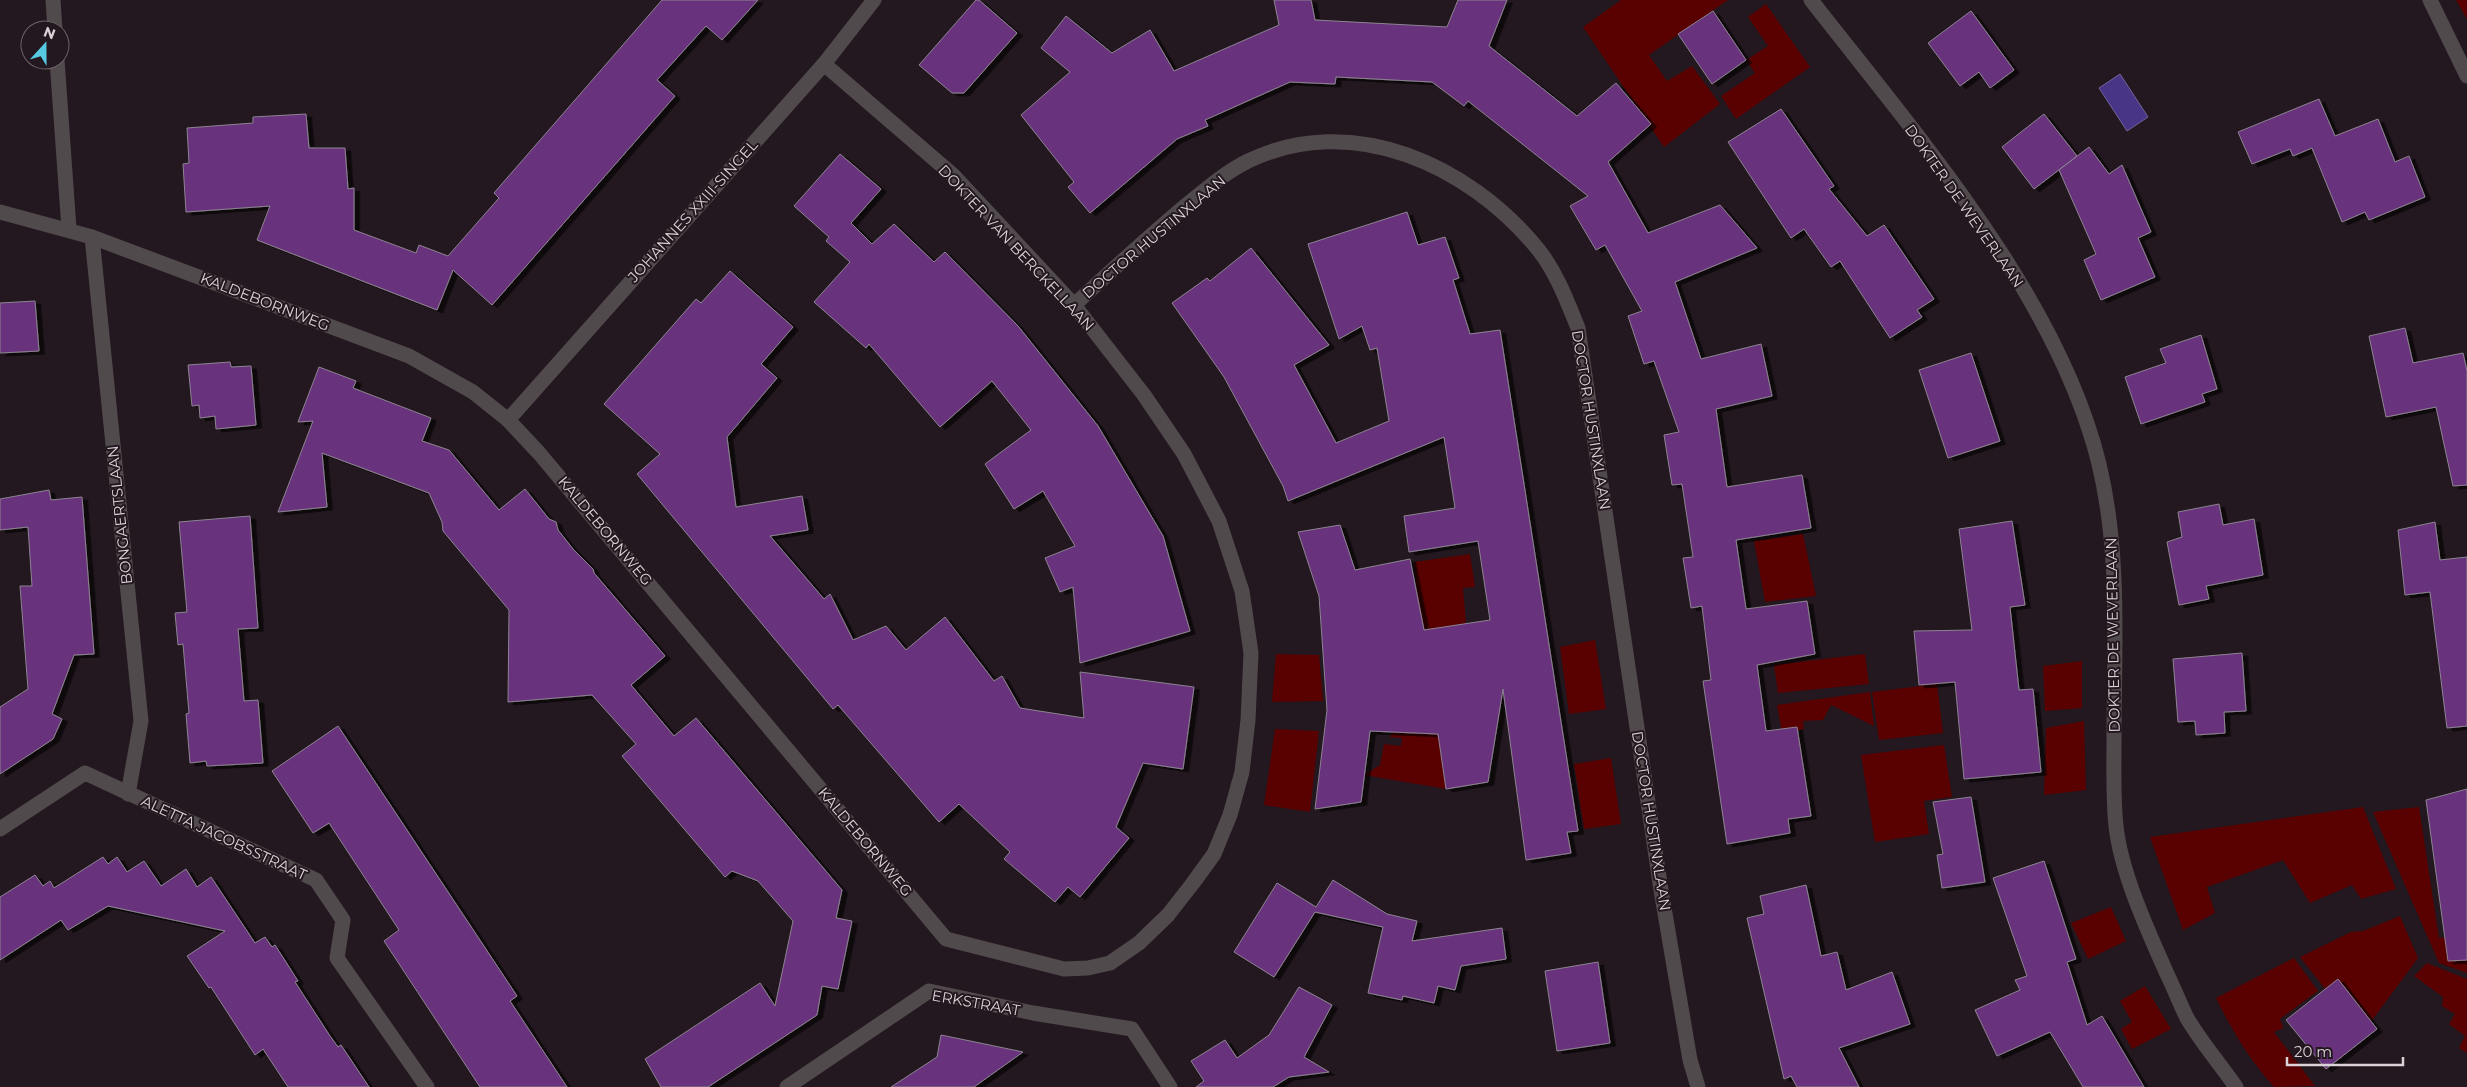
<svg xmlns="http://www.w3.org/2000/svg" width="2467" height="1087" viewBox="0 0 2467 1087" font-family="Montserrat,sans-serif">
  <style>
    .green { fill: #580100 }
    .water { fill: #483585; stroke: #74649e }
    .building { fill: #67327c; stroke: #8d8491; filter: url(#shadow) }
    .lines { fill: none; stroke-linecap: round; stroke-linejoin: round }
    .minor { stroke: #514a4c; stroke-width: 15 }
    .labels { text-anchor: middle; stroke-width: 4; stroke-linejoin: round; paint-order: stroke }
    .street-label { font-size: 15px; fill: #dad2d7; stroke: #23181f }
  </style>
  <defs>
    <filter id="shadow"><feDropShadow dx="5.5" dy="3" stdDeviation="0" flood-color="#0009"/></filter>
  </defs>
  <rect width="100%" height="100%" fill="#23181f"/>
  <g class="green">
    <path d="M1621,0H1728L1649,55L1667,81L1692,66L1720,104L1664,147L1583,27Z"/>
    <path d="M2456,0H2467V19Z"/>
    <path d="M1766,4L1810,67L1736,119L1721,96L1755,73L1746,60L1768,46L1748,17Z"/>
    <path d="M1803,534L1816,596L1765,602L1754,541Z"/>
    <path d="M1470,554L1475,587L1463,588L1466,623L1421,631L1414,562Z"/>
    <path d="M1595,640L1606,709L1569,714L1560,647Z"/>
    <path d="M1276,654L1319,655L1323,701L1272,702Z"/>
    <path d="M1865,654L1869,684L1778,693L1774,665Z"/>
    <path d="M2082,661V708L2045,711L2043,666Z"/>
    <path d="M1937,684L1943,733L1879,740L1872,692Z"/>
    <path d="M1870,692L1874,726L1831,705L1823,720L1803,721L1804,729L1782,733L1777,705Z"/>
    <path d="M2084,721L2086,790L2044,795L2046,728Z"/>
    <path d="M1275,729L1319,731L1310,812L1264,805Z"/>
    <path d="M1392,732L1438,734L1446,789L1364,775L1380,765L1384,744L1401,746L1402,738L1390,737Z"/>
    <path d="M1944,745L1952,797L1924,801L1929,834L1875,842L1861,755Z"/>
    <path d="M1611,758L1621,824L1584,829L1574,764Z"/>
    <path d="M2363,807L2396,889L2361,899L2352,885L2310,903L2283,860L2207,887L2215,913L2183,930L2150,837Z"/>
    <path d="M2419,807L2439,938L2467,934V973L2439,963L2373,812Z"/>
    <path d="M2111,907L2126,941L2088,959L2071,923Z"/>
    <path d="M2400,916L2418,958L2370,1023L2326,990L2300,957L2351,932L2363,931Z"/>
    <path d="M2294,958L2318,991L2280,1019L2283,1028L2274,1032L2315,1086L2274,1087C2250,1060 2232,1031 2216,998Z"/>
    <path d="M2427,963L2467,979V1053L2459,1048L2465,1036L2449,1024L2455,1014L2442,1006L2443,997L2414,976Z"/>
    <path d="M2145,986L2171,1029L2132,1049L2121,1029L2132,1022L2120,1001Z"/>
  </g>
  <path class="water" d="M2120,74L2148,117L2127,131L2099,88Z"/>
  <g class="building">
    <path d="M662,0H758L722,40L706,26L657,80L675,96L492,305L453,270L437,310L257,240L270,206L186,212L183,164L189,163L187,128L253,123V117L306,114L309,148H345L348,189L354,188V230L416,253L419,245L448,256L499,198L494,193Z"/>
    <path d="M976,0H979L1017,33L964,93H952L919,65Z"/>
    <path d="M1274,0H1311L1315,20L1447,27L1458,0H1507L1489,46L1577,116L1616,83L1651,124L1608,162L1648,233L1720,205L1757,248L1675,282L1701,359L1761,344L1772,396L1716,409L1727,487L1802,475L1811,528L1736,540L1746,609L1807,601L1815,654L1757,665L1766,731L1797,727L1811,816L1788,819L1790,833L1727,844L1703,681L1711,680L1702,606L1691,608L1683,558L1693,557L1682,484L1672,485L1664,435L1679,432L1654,361L1644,364L1628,316L1642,311L1605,245L1596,250L1570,206L1588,196L1468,101L1464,106L1432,82L1336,77L1335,84L1290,82L1205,120L1208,126L1177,139L1090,213L1068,187L1074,182L1021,115L1070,72L1041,48L1066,16L1112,53L1150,30L1174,71L1279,25Z"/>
    <path d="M1713,11L1746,60L1712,84L1678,34Z"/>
    <path d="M1971,11L2014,70L1990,88L1979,72L1960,86L1928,43Z"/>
    <path d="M2319,99L2335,136L2378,119L2395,162L2409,156L2425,197L2369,220L2365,212L2342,222L2312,148L2293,156L2290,149L2252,164L2238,132Z"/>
    <path d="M1781,109L1834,186L1829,189L1867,236L1884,225L1934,299L1917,310L1922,317L1890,338L1840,261L1831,267L1804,229L1791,238L1728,142Z"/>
    <path d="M2044,114L2077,156L2034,189L2002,147Z"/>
    <path d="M2089,147L2109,174L2122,165L2151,232L2138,238L2155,277L2101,300L2084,260L2096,254L2059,170Z"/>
    <path d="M840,154L881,189L851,223L872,244L894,224L934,262L945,252L1018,326L1098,426L1163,536L1190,631L1080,663L1073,587L1060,592L1045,558L1075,546L1043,491L1014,509L985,464L1031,430L992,381L940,427L869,344L866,348L814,302L850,262L826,241L829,237L794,206Z"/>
    <path d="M1407,212L1418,245L1445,237L1459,278L1453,280L1470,334L1500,330L1578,831L1567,832L1571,853L1526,860L1503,689L1488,782L1446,789L1438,734L1370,731L1361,802L1315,809L1327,710L1319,596L1298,532L1340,525L1355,570L1410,559L1424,630L1490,620L1478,541L1409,552L1404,516L1455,508L1444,437L1288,501L1283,486L1224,377L1172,303L1207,278L1210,281L1251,248L1329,345L1294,365L1336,443L1389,421L1377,348L1370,350L1362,326L1339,339L1308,244Z"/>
    <path d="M730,271L793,327L761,364L777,378L727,437L736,507L802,496L808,530L770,536L824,599L830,594L853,640L886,626L906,650L945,617L994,681L1002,676L1020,708L1084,718L1080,672L1194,687L1183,769L1143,763L1116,827L1129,838L1080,897L1068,887L1055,902L1004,859L1010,852L959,804L939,822L838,705L833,709L637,474L660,454L604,404L696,299L701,303Z"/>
    <path d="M35,301L39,351L0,353V303Z"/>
    <path d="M2405,328L2413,363L2463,353L2467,371V485L2453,486L2436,407L2386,417L2369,336Z"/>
    <path d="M2201,335L2217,389L2202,394L2205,402L2141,424L2125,377L2166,363L2160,349Z"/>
    <path d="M1971,353L2000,441L1948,458L1919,370Z"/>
    <path d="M230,362L231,367L251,366L256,425L216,429L215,416L200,418L199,405L192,406L188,365Z"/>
    <path d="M319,367L356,381L353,388L431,418L422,441L449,450L499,510L525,489L549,519L556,522L558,530L573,549L593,569L594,573L665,656L631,685L674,736L696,718L842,890L836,918L852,921L838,989L822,986L817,1015L708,1087H661L645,1059L760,983L775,1006L793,921L758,881L732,871L725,877L622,756L636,744L592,695L508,702L509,610L443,531L442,522L429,493L322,453L327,507L278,512L313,421L298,422Z"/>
    <path d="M49,490L51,500L82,497L94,654L74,655L52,714L62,719L53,739L0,774V707L28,689L20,586H32L28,527L0,530V499Z"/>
    <path d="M2219,504L2223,525L2254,519L2263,575L2206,586L2209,599L2179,605L2167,542L2182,537L2178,512Z"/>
    <path d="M250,516L258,628L238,629L244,701L258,700L263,763L207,766L206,761L190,763L186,714L189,713L183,644L178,645L175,613L187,612L179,522Z"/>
    <path d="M2012,521L2025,605L2010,607L2019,690L2033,689L2041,772L1964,779L1955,682L1919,685L1914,631L1972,630L1959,529Z"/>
    <path d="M2435,522L2440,560L2467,557V726L2447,728L2430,592L2405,595L2398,530Z"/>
    <path d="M2242,653L2246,711L2224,712L2225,733L2196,735L2195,721L2178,722L2173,659Z"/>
    <path d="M338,726L517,996L510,1001L567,1087H480L384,941L399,930L329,823L313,833L272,771Z"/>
    <path d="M2467,789V960L2448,961L2426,800Z"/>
    <path d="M1971,797L1985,882L1942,888L1937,855L1943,854L1933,802Z"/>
    <path d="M103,857L108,864L117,857L127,872L144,861L161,886L186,869L197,887L211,877L255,943L265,937L272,947L275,945L298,981L295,982L330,1036L338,1047L341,1045L369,1087H288L263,1049L255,1055L211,987L209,988L187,956L225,931L108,906L68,930L61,920L0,960V897L35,875L43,886L50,881L54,888Z"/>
    <path d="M2044,861L2076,959L2067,962L2087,1025L2102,1016L2144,1087H2083L2050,1032L1997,1056L1975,1010L2020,990L2015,980L2027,976L1993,878Z"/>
    <path d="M1333,880L1387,914L1417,921L1412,941L1502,928L1506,959L1461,966L1455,990L1438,986L1434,1003L1403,996L1402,1000L1368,993L1383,927L1315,912L1274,977L1234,952L1277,883L1316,907Z"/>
    <path d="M1806,885L1821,956L1837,952L1846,990L1892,972L1910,1024L1839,1048L1859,1087H1797L1791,1076L1784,1079L1747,918L1764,914L1760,896Z"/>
    <path d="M1598,962L1610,1043L1557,1051L1545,971Z"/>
    <path d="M2338,979L2377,1029L2326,1069L2286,1020Z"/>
    <path d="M1299,987L1332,1005L1304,1057L1329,1072L1289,1077L1273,1087H1196L1204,1081L1191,1061L1225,1040L1237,1058L1269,1035Z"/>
    <path d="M941,1035L980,1043L1023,1052L974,1087H891L937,1057Z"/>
  </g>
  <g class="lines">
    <g class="minor">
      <path d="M53,0L55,30"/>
      <path d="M1811,0C1916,135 2058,296 2099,464C2121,555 2114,649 2114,741C2114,769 2113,798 2116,826C2121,873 2148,931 2167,974C2174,988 2180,1004 2187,1018C2201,1042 2220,1064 2236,1087"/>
      <path d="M2430,0L2467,76"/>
      <path d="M57,60L69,229"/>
      <path d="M0,212L92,237L409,356L473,392L508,420L539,453L946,939L1064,969L1088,968L1110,963L1139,943L1168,915L1193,883L1214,854L1230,815L1242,772L1248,720L1251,653L1242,591L1219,521L1184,454L1144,395L1074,305L954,176L824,64"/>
      <path d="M92,237L141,721L128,794"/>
      <path d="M1074,305C1110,272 1146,239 1184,207C1204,191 1224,173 1248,161C1352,111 1469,165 1537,248C1556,271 1567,301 1578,328L1661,890L1690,1060L1698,1087"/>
      <path d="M508,420L824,64L874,0"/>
      <path d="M0,829L85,773L316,880L343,920L337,958L427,1087"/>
      <path d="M787,1087L929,991L1033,1013L1132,1029L1170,1087"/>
    </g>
  </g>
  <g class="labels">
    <g class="street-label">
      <text transform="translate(1964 206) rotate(55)" y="5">DOKTER DE WEVERLAAN</text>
      <text transform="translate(693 211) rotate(-48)" y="5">JOHANNES XXIII-SINGEL</text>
      <text transform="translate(1154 237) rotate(-40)" y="5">DOCTOR HUSTINXLAAN</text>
      <text transform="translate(1016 248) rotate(47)" y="5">DOKTER VAN BERCKELLAAN</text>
      <text transform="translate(265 302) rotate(21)" y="5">KALDEBORNWEG</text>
      <text transform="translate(1591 420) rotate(81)" y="5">DOCTOR HUSTINXLAAN</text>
      <text transform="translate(120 515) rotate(-96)" y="5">BONGAERTSLAAN</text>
      <text transform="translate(605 531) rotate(50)" y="5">KALDEBORNWEG</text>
      <text transform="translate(2113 635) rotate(-91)" y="5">DOKTER DE WEVERLAAN</text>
      <text transform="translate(1651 821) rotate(81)" y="5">DOCTOR HUSTINXLAAN</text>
      <text transform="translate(224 838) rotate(25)" y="5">ALETTA JACOBSSTRAAT</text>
      <text transform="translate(865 842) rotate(50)" y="5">KALDEBORNWEG</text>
      <text transform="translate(976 1003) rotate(10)" y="5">ERKSTRAAT</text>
    </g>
  </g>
  <g transform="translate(45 45) rotate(21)"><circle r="24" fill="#23181f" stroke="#6c6269"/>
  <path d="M0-4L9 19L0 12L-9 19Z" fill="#57c9e2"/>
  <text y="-8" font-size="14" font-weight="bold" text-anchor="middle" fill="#dad2d7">N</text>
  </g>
  <path d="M2287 1057v8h116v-8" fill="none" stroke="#dad2d7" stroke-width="2.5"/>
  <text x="2294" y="1057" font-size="15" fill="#dad2d7" stroke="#23181f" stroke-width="4" paint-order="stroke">20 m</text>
</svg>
